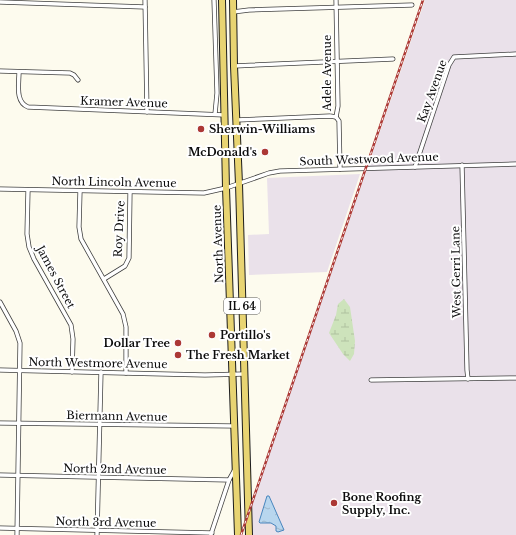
<svg xmlns="http://www.w3.org/2000/svg" width="516" height="535" viewBox="0 0 516 535" font-family="'Libre Baskerville',serif">
  <style>
    .industrial { fill: #eae1ea }
    .wetland { fill: url(#wetland-marsh) }
    .water { fill: url(#water-ripples); stroke: #4885bd }
    .lines { fill: none; stroke-linecap: round; stroke-linejoin: round }
    .minor-casing { stroke: #3f3f3f; stroke-width: 5 }
    .primary-casing { stroke: #1d1d1d; stroke-width: 8 }
    .minor { stroke: #fff; stroke-width: 3.5 }
    .primary { stroke: #e8d472; stroke-width: 6 }
    .rail-casing { stroke: #ac3835; stroke-width: 2.5 }
    .rail { stroke: #fff; stroke-width: 1; stroke-dasharray: 3; stroke-linecap: butt }
    .poi-dot { fill: #ac3835; stroke: #fff; stroke-width: 1.5 }
    .labels { text-anchor: middle; stroke-width: 4; stroke-linejoin: round; paint-order: stroke }
    .shield { fill: #fff; stroke: #555; stroke-width: 1 }
    .shield-label { font-size: 10px; font-weight: bold; fill: #0c0c0c }
    .street-label { font-size: 11px; fill: #0c0c0c; stroke: #fff }
    .poi-label { font-size: 11px; font-weight: bold; fill: #0c0c0c; stroke: #fff; text-anchor: start }
  </style>
  <defs>
    <pattern id="wetland-marsh" width="20" height="14" patternUnits="userSpaceOnUse"><rect width="20" height="14" fill="#cde3bb"/><path d="M1 5h8M5 5V1M11 12h8M15 12V8" fill="none" stroke="#afc2a0"/></pattern>
    <pattern id="water-ripples" width="26" height="14" patternUnits="userSpaceOnUse"><rect width="26" height="14" fill="#b8d6ee"/><path d="M2 4q2-2 4 0t4 0M15 11q2-2 4 0t4 0" fill="none" stroke="#9db6cb"/></pattern>
  </defs>
  <rect width="100%" height="100%" fill="#fdfbee"/>
  <g class="industrial">
    <path d="M425,0H516V535H249V513Z"/>
    <path d="M360,174L327,272L249,275L248,235L269,234L267,178Z"/>
  </g>
  <path class="wetland" d="M344,299L350,307L355,341L354,354L350,361L343,354L329,333L336,315L338,304Z"/>
  <path class="water" d="M267,496H269L284,530L278,532L276,531V526L271,523H260L259,522Z"/>
  <g class="lines">
    <g class="minor-casing">
      <g id="minor">
        <path d="M145,0L147,112"/>
        <path d="M214,0L217,93L215,114"/>
        <path d="M336,0L338,106L336,117L339,121L340,169"/>
        <path d="M0,2L145,7"/>
        <path d="M233,12L249,10L412,5"/>
        <path d="M234,66L393,59"/>
        <path d="M0,71L70,73L74,75L78,80"/>
        <path d="M19,72C19,84 15,102 28,107L225,115"/>
        <path d="M236,120L330,116L336,117"/>
        <path d="M462,165L467,370L468,379"/>
        <path d="M415,167L449,65L454,57L516,54"/>
        <path d="M0,189L204,193L226,188L269,173L280,171L516,164"/>
        <path d="M28,190L27,234L29,247L34,259L71,325L73,339L72,372"/>
        <path d="M80,191L79,227L81,239L123,314L126,327V373"/>
        <path d="M104,279L125,266L129,258L130,192"/>
        <path d="M0,302L16,331L20,343L17,535"/>
        <path d="M0,370L205,375L244,374"/>
        <path d="M371,380L516,378"/>
        <path d="M0,423L234,426"/>
        <path d="M0,475L229,480"/>
        <path d="M0,528L212,533"/>
        <path d="M211,534L229,480L234,471"/>
        <path d="M97,535L101,372"/>
      </g>
    </g>
    <g class="primary-casing">
      <g id="primary">
        <path d="M222,0L226,188L238,535"/>
        <path d="M233,0L234,66L239,184L249,535"/>
      </g>
    </g>
    <use href="#minor" class="minor"/>
    <use href="#primary" class="primary"/>
    <g class="rail-casing">
      <path id="rail" d="M241,535L423,0"/>
    </g>
    <use href="#rail" class="rail"/>
  </g>
  <g class="poi-dot">
    <circle cx="201" cy="129" r="4"/>
    <circle cx="265" cy="152" r="4"/>
    <circle cx="212" cy="335" r="4"/>
    <circle cx="178" cy="343" r="4"/>
    <circle cx="178" cy="355" r="4"/>
    <circle cx="334" cy="503" r="4"/>
  </g>
  <g class="labels">
    <rect class="shield" x="224" y="298" width="36" height="16" rx="3"/>
    <g class="shield-label">
      <text x="242" y="310">IL 64</text>
    </g>
    <g class="street-label">
      <text transform="translate(327 73) rotate(-90)" y="4">Adele Avenue</text>
      <text transform="translate(432 91) rotate(-70)" y="4">Kay Avenue</text>
      <text transform="translate(124 102) rotate(2)" y="4">Kramer Avenue</text>
      <text transform="translate(369 159) rotate(-2)" y="4">South Westwood Avenue</text>
      <text transform="translate(114 182) rotate(1)" y="4">North Lincoln Avenue</text>
      <text transform="translate(119 229) rotate(-87)" y="4">Roy Drive</text>
      <text transform="translate(218 244) rotate(-92)" y="4">North Avenue</text>
      <text transform="translate(456 272) rotate(-91)" y="4">West Gerri Lane</text>
      <text transform="translate(56 277) rotate(62)" y="4">James Street</text>
      <text transform="translate(98 363) rotate(1)" y="4">North Westmore Avenue</text>
      <text transform="translate(117 416) rotate(1)" y="4">Biermann Avenue</text>
      <text transform="translate(115 469) rotate(1)" y="4">North 2nd Avenue</text>
      <text transform="translate(106 522) rotate(1)" y="4">North 3rd Avenue</text>
    </g>
    <g class="poi-label">
      <text x="209" y="133">Sherwin-Williams</text>
      <text x="257" y="156" text-anchor="end">McDonald's</text>
      <text x="220" y="339">Portillo's</text>
      <text x="170" y="347" text-anchor="end">Dollar Tree</text>
      <text x="186" y="359">The Fresh Market</text>
      <text x="342" y="501">Bone Roofing<tspan x="342" dy="13">Supply, Inc.</tspan></text>
    </g>
  </g>
</svg>
